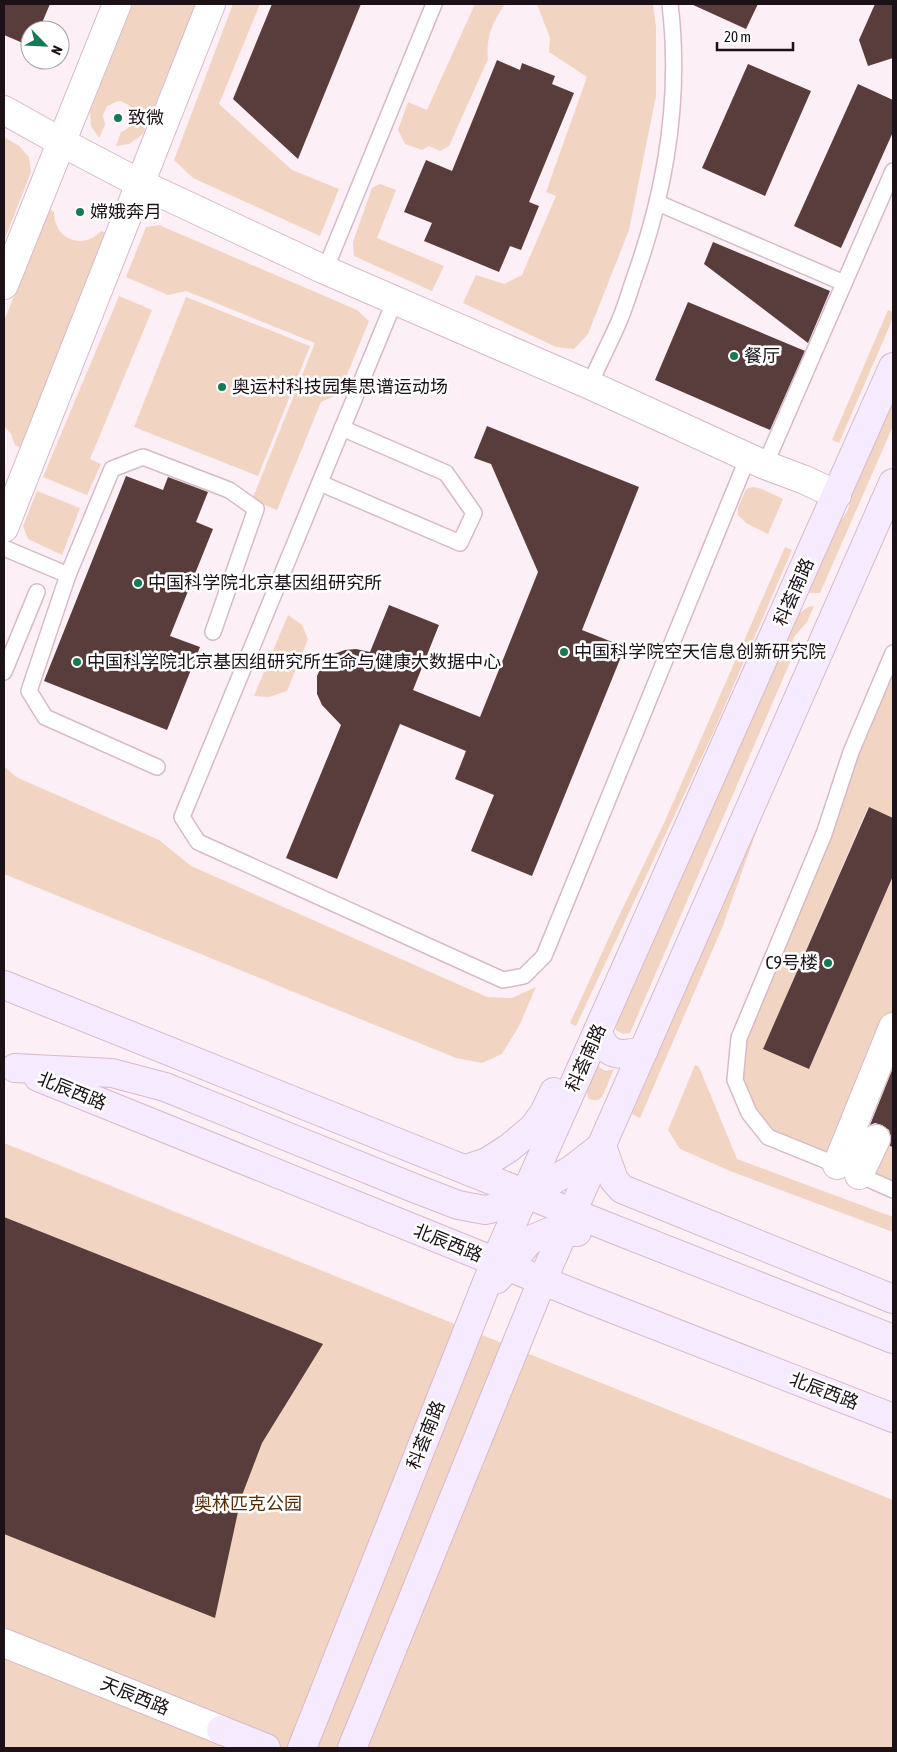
<svg xmlns="http://www.w3.org/2000/svg" width="897" height="1752" viewBox="0 0 897 1752" font-family="'Asap Condensed','Noto Sans SC',sans-serif">
  <style>
    .green { fill: #f1d5c2 }
    .building { fill: #583d3c }
    .lines { fill: none; stroke-linecap: round; stroke-linejoin: round }
    .lane-casing { stroke: #d7bac8; stroke-width: 18 }
    .street-casing { stroke: #d7bac8; stroke-width: 30 }
    .secondary-casing { stroke: #d7bac8; stroke-width: 30 }
    .lane { stroke: #fff; stroke-width: 15 }
    .street { stroke: #fff; stroke-width: 28 }
    .secondary { stroke: #f6eafe; stroke-width: 28 }
    .poi-dot { fill: #147a53; stroke: #fff; stroke-width: 2 }
    .labels { text-anchor: middle; stroke-width: 5; stroke-linejoin: round; paint-order: stroke }
    .poi-label { font-size: 18px; fill: #1c1117; stroke: #fff; text-anchor: start }
    .street-label { font-size: 18px; fill: #1c1117; stroke: #fff }
    .park-label { font-size: 18px; fill: #572c06; stroke: #fff }
  </style>
  <rect width="100%" height="100%" fill="#fceff5"/>
  <g class="green">
    <path d="M133,4H196L143,134L129,144L116,146L121,132C139,126 137,103 118,101L107,106L103,115L105,125L99,138L91,126L90,111Z"/>
    <path d="M233,4H260L219,104L292,170L339,189L320,236L193,178L174,160Z"/>
    <path d="M475,4H505C493,22 486,35 488,59L449,146L440,151L429,146L422,150L405,144L398,130L408,102L427,110Z"/>
    <path d="M537,4H653L656,27V96L629,230L588,334L574,349L556,347L463,303L476,275L504,284L522,275L556,196L546,192L587,77L549,52L550,38Z"/>
    <path d="M4,137L19,146L29,157L31,172L4,241Z"/>
    <path d="M380,184L396,190L377,238L444,266L432,291L354,256L353,242L372,188Z"/>
    <path d="M49,209L54,212C54,239 82,251 101,231L107,233L21,448L15,445L11,434L4,426V321Z"/>
    <path d="M159,225L357,310L369,321L339,394L321,402L277,510L252,500L315,343L186,291L168,295L126,277L146,227Z"/>
    <path d="M119,296L152,310L90,459L101,464L87,495L43,477Z"/>
    <path d="M186,297L310,346L258,476L134,427Z"/>
    <path d="M888,310L893,312V318L839,443L832,440Z"/>
    <path d="M893,387V426L820,593H803L835,524C848,517 850,506 851,492Z"/>
    <path d="M753,487L762,489L783,499L768,534L746,523L738,515V508L746,489Z"/>
    <path d="M37,491L80,508L62,555L28,539L23,526Z"/>
    <path d="M893,497V519L801,724L760,821L722,928L640,1118L632,1114L688,984Z"/>
    <path d="M785,547L792,550L713,733L576,1026L570,1023L617,920L665,821Z"/>
    <path d="M814,606L807,622L794,637L789,652L791,660L630,1033L623,1034L616,1030L615,1022L793,618L808,607Z"/>
    <path d="M288,615L302,625L308,639L287,691L269,697L254,696Z"/>
    <path d="M893,656V818L868,807L763,1049L809,1069L893,876V1068L864,1133L889,1145L893,1135V1190L768,1137L735,1080L739,1038Z"/>
    <path d="M4,766L16,777L159,840L191,866L487,997L512,998L536,987L519,1026L502,1054L482,1063L456,1058L4,874Z"/>
    <path d="M598,1062L600,1068L606,1071L614,1069L603,1095C599,1101 596,1101 589,1099C583,1087 593,1074 598,1062Z"/>
    <path d="M695,1065L699,1067L737,1159L893,1217V1232L730,1171L680,1149L668,1130Z"/>
    <path d="M4,1143L893,1500V1748H4Z"/>
  </g>
  <g class="building">
    <path d="M4,4H50L39,30H30V46L4,35Z"/>
    <path d="M272,4H361L298,159L233,99Z"/>
    <path d="M691,4H758L746,29Z"/>
    <path d="M875,4H893V58L868,66L859,40Z"/>
    <path d="M497,60L520,70L522,63L555,76L552,84L574,93L529,202L539,206L521,250L510,246L499,272L424,241L432,223L404,212L426,160L452,171Z"/>
    <path d="M748,64L811,91L765,196L702,168Z"/>
    <path d="M858,84L893,100V132L841,248L794,226Z"/>
    <path d="M713,242L830,291L808,343L704,264Z"/>
    <path d="M688,302L805,351L770,430L655,380Z"/>
    <path d="M487,426L639,487L582,630L625,647L532,876L471,851L494,795L455,779L466,751L400,724L337,879L286,858L341,725L322,705L317,694V676L321,667L326,659L334,654L345,650L356,649L370,652L389,605L439,625L413,690L480,717L538,572L491,464L474,458Z"/>
    <path d="M126,476L163,490L168,477L208,492L196,522L213,529L170,636L200,647L167,730L44,681Z"/>
    <path d="M869,807L893,818V876L809,1069L763,1049Z"/>
    <path d="M893,1068V1147L890,1146L891,1137L889,1130L882,1125L875,1123L870,1125Z"/>
    <path d="M4,1217L323,1344L262,1443L241,1498L215,1618L4,1534Z"/>
  </g>
  <g class="lines">
    <g class="lane-casing">
      <g id="lane">
        <path d="M658,203L844,283"/>
        <path d="M325,270L434,4"/>
        <path d="M395,300L182,817L198,842L503,980L524,976L544,956L748,457"/>
        <path d="M590,385C599,362 611,341 620,319C626,305 630,290 635,276C666,189 681,96 670,4"/>
        <path d="M765,465L893,171"/>
        <path d="M320,483L460,543L474,513L446,473L342,428"/>
        <path d="M4,548L68,575"/>
        <path d="M893,653L851,752L824,834L739,1038L735,1080L749,1113L768,1137L837,1165L893,1190"/>
        <path d="M4,672L37,592"/>
        <path d="M157,767L45,717L29,691L68,575L112,469L143,457L229,490L256,509L213,632"/>
      </g>
    </g>
    <g class="street-casing">
      <g id="street">
        <path d="M4,110L61,142L139,183L325,270L590,385L765,465L805,480L837,495"/>
        <path d="M4,285L117,4"/>
        <path d="M4,528L211,4"/>
        <path d="M837,1165L893,1027"/>
        <path d="M859,1175L876,1139"/>
        <path d="M4,1643L221,1730"/>
      </g>
    </g>
    <g class="secondary-casing">
      <g id="secondary">
        <path d="M4,985L616,1230L893,1339"/>
        <path d="M598,1031C605,1057 621,1057 644,1050"/>
        <path d="M15,1068L112,1073L165,1087L414,1188L458,1205L485,1210L509,1205L571,1170L602,1146L614,1180L622,1189L893,1299"/>
        <path d="M38,1077L588,1299L893,1418"/>
        <path d="M466,1169L487,1162L509,1148L533,1128L544,1113L554,1092"/>
        <path d="M497,1279L530,1240L554,1230L577,1232"/>
        <path d="M221,1730L266,1748"/>
        <path d="M302,1748L495,1262L893,367"/>
        <path d="M352,1748L542,1281L893,483"/>
      </g>
    </g>
    <use href="#lane" class="lane"/>
    <use href="#street" class="street"/>
    <use href="#secondary" class="secondary"/>
  </g>
  <g class="poi-dot">
    <circle cx="118" cy="118" r="5"/>
    <circle cx="80" cy="212" r="5"/>
    <circle cx="734" cy="356" r="5"/>
    <circle cx="222" cy="387" r="5"/>
    <circle cx="138" cy="583" r="5"/>
    <circle cx="564" cy="652" r="5"/>
    <circle cx="77" cy="662" r="5"/>
    <circle cx="828" cy="963" r="5"/>
  </g>
  <g class="labels">
    <g class="poi-label">
      <text x="128" y="124">致微</text>
      <text x="90" y="218">嫦娥奔月</text>
      <text x="744" y="362">餐厅</text>
      <text x="232" y="393">奥运村科技园集思谱运动场</text>
      <text x="148" y="589">中国科学院北京基因组研究所</text>
      <text x="574" y="658">中国科学院空天信息创新研究院</text>
      <text x="87" y="668">中国科学院北京基因组研究所生命与健康大数据中心</text>
      <text x="818" y="969" text-anchor="end">C9号楼</text>
    </g>
    <g class="street-label">
      <text transform="translate(794 592) rotate(-66)" y="6">科荟南路</text>
      <text transform="translate(586 1058) rotate(-66)" y="6">科荟南路</text>
      <text transform="translate(72 1091) rotate(22)" y="6">北辰西路</text>
      <text transform="translate(448 1243) rotate(22)" y="6">北辰西路</text>
      <text transform="translate(824 1391) rotate(21)" y="6">北辰西路</text>
      <text transform="translate(426 1435) rotate(-68)" y="6">科荟南路</text>
      <text transform="translate(135 1696) rotate(22)" y="6">天辰西路</text>
    </g>
    <g class="park-label">
      <text x="248" y="1510">奥林匹克公园</text>
    </g>
  </g>
  <rect width="897" height="1752" fill="none" stroke="#1c1117" stroke-width="10"/>
  <g transform="translate(45 45) rotate(114)"><circle r="24" fill="#ffffff" stroke="#a4a0a2"/>
  <path d="M0-4L9 19L0 12L-9 19Z" fill="#147a53"/>
  <text y="-8" font-size="14" font-weight="bold" text-anchor="middle" fill="#1c1117">N</text>
  </g>
  <path d="M717 42v8h76v-8" fill="none" stroke="#1c1117" stroke-width="2.5"/>
  <text x="724" y="42" font-size="15" fill="#1c1117" stroke="#ffffff" stroke-width="4" paint-order="stroke">20 m</text>
</svg>
